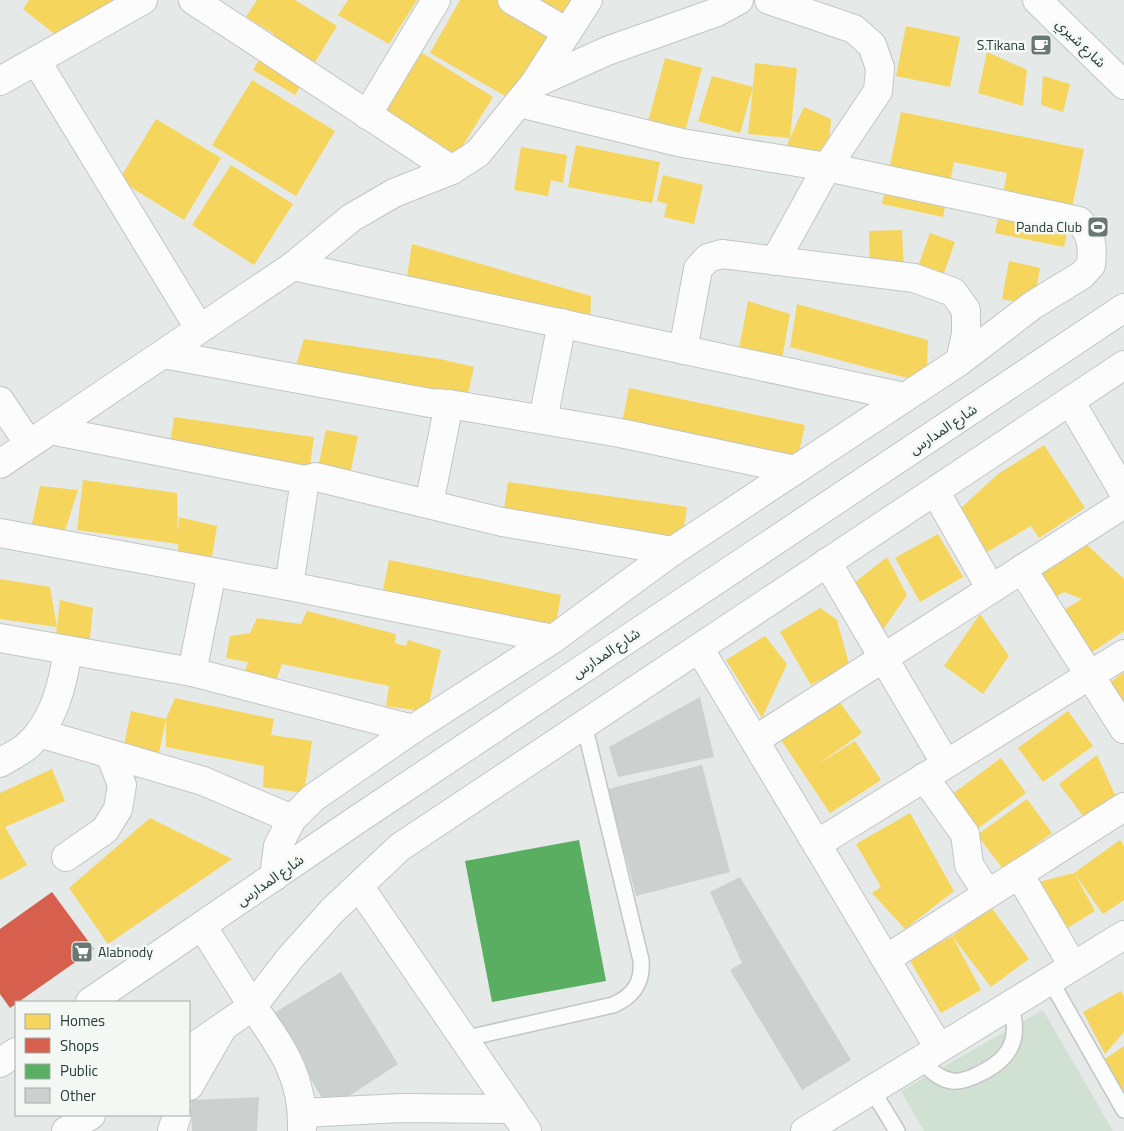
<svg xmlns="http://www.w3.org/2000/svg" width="1124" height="1131" viewBox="0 0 1124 1131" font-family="'Titillium Web','Noto Sans Arabic',sans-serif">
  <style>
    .green { fill: #d0e1d4 }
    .homes { fill: #f6d55c }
    .shops { fill: #d6604d }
    .public { fill: #5aae61 }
    .building { fill: #ccd1cf }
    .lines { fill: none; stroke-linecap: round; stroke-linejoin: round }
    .lane-casing { stroke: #c2c6c4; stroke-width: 18 }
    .street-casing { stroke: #c2c6c4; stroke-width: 30 }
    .secondary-casing { stroke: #c1c7c4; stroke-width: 30 }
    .lane { stroke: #fbfcfb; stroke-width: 15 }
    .street { stroke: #fbfcfb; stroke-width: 28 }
    .secondary { stroke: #fbfcfb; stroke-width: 28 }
    .labels { text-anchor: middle; stroke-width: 5; stroke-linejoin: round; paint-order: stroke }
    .street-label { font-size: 14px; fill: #253b34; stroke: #f3f8f5 }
    .poi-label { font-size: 14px; fill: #253b34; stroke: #f3f8f5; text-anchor: end }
  </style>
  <rect width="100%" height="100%" fill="#e5e9e7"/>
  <path class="green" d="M1043,1010L1113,1131H924L901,1091Z"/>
  <g class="homes">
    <path d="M29,0H122L61,39L23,9Z"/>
    <path d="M257,0H295L337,26L295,95L253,70L274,34L246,17Z"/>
    <path d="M348,0H417L389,44L338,15Z"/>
    <path d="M460,0H500L552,30L512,100L430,53Z"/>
    <path d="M523,0H573L560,22Z"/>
    <path d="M906,26L960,37L950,87L896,76Z"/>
    <path d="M419,51L493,97L452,163L377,117Z"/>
    <path d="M987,52L1027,70L1023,106L978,93Z"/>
    <path d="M665,58L702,68L682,143L645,133Z"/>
    <path d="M755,63L797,68L790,138L804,107L831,119L827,167L785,150L790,138L748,134L753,87L740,133L698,121L712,76L753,87Z"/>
    <path d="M1043,76L1070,84L1063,112L1041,105Z"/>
    <path d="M252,80L335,131L296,196L212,145Z"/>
    <path d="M901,112L1084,149L1064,247L995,233L1007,173L954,162L943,217L882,204Z"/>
    <path d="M156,119L221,158L184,220L119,180Z"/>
    <path d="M576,145L660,162L652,203L568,187Z"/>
    <path d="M521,147L567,155L563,183L551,180L548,196L514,190Z"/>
    <path d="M231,165L293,204L254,265L192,225Z"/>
    <path d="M663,175L703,185L694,224L664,217L667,204L657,201Z"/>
    <path d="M902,230L904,272L870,273L869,231Z"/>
    <path d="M930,233L955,242L939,287L914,278Z"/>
    <path d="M412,244L591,296L590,329L405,290Z"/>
    <path d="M1009,261L1040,268L1033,305L1002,299Z"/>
    <path d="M748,301L790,314L782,359L738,354Z"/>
    <path d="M797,304L928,340L926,383L790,347Z"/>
    <path d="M304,339L440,359L474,367L464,411L292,378Z"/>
    <path d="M629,388L805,425L795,470L620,433Z"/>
    <path d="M174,417L314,437L309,473L169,453Z"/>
    <path d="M326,430L358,436L348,484L316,477Z"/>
    <path d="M1044,445L1085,508L1039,538L1031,526L985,553L960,509L998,474Z"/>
    <path d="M83,480L177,493L178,535L179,517L217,526L211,564L178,559V544L77,530Z"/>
    <path d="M508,482L687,507L681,547L502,522Z"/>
    <path d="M40,486L78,490L62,540L30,533Z"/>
    <path d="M938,534L963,577L920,602L895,558Z"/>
    <path d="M1085,543L1124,579V631L1089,654L1062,611L1082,599L1064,592L1052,599L1036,572Z"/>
    <path d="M887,557L907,595L878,637L849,587Z"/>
    <path d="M389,560L561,595L553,639L380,604Z"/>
    <path d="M0,579L50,587L57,627L60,600L93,608L89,647L55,642L57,627L0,619Z"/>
    <path d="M820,608L837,620L849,664L811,685L780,632Z"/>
    <path d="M307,611L396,634L395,643L406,646L408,640L441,650L427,712L386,706L389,686L282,664L275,683L243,677L248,662L226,658L230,636L250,633L257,618L301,624Z"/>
    <path d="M980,614L1009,656L983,694L944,666Z"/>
    <path d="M765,636L787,664L762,718L726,660Z"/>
    <path d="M1124,672V706L1108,684Z"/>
    <path d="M175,698L274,719L271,735L312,741L304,793L263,787L264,766L166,747V719Z"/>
    <path d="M838,700L862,733L817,765L855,741L881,780L830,813L781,740Z"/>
    <path d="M131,711L166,719L157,763L122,755Z"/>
    <path d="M1068,711L1093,746L1043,782L1018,748Z"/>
    <path d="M1097,755L1116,797L1086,820L1059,784Z"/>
    <path d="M1001,758L1026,793L977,829L951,795Z"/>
    <path d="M52,769L65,801L5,827L27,865L0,880V793Z"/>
    <path d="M1027,799L1052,833L1003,869L977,835Z"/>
    <path d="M910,813L954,891L905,929L872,893L881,887L856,844Z"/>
    <path d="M150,818L232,859L108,944L69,888Z"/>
    <path d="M1120,840L1124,846V900L1103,914L1074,873Z"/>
    <path d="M1074,873L1095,911L1064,930L1034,883Z"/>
    <path d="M991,907L1029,959L991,987L952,936Z"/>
    <path d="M952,936L981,990L941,1013L909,959Z"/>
    <path d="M1121,991L1124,997V1032L1105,1054L1083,1012Z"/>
    <path d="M1124,1046V1096L1102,1061Z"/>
  </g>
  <path class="shops" d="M52,892L94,949L10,1008L0,994V929Z"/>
  <path class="public" d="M579,840L606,981L492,1002L465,861Z"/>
  <g class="building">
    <path d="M700,697L714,757L618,777L609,747Z"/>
    <path d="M702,765L730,872L636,896L608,789Z"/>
    <path d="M740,877L851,1060L802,1090L730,970L742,963L710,892Z"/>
    <path d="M341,972L398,1064L329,1109L271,1015Z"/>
    <path d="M259,1097L257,1131H192L191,1100Z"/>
  </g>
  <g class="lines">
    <g class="lane-casing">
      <g id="lane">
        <path d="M1050,980L1124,1110"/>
        <path d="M463,1039L613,1005C634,996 643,982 641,960L584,724"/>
        <path d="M920,1060C930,1069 938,1079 952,1081C963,1082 972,1078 981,1073C1012,1058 1021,1037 1010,1004"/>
        <path d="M872,1090L897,1131"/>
      </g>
    </g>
    <g class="street-casing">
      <g id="street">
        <path d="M193,0L452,170"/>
        <path d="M512,0L567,32"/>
        <path d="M769,0L854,29L872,45L880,68L878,91L827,167L775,261"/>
        <path d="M1037,0L1124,85"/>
        <path d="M37,62L199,328"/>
        <path d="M0,81L143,0"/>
        <path d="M534,84L607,51L717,12L739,0"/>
        <path d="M367,115L436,0"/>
        <path d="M293,266L904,397"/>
        <path d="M683,350L698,269L708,258L722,254L914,278L953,292L966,310V334L960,361"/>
        <path d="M163,354L430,403L449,404L620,433L795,470L803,465"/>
        <path d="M0,401L29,444"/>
        <path d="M1070,401L1124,493"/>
        <path d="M543,420L562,323"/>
        <path d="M50,430L305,480L316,477L502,522L673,551"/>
        <path d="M0,464L293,266L351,218L394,193L452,170L478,153L534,84L588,0"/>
        <path d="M935,491L991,589"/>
        <path d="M429,504L449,404"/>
        <path d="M0,533L289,586L553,639"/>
        <path d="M827,562L946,764"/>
        <path d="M1022,569L1124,729"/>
        <path d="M289,586L305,480"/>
        <path d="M0,638L192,672L413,729"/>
        <path d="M699,648L939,1048"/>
        <path d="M192,672L212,572"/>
        <path d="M39,733L203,781L292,819"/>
        <path d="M755,740L1124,504"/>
        <path d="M0,763C8,758 18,753 26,747C54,723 63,684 68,650"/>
        <path d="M924,777L965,834L969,865L988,894"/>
        <path d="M817,844L1124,654"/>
        <path d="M66,857L105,830L118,809L122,785L110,754"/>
        <path d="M1019,874L1073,966"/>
        <path d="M274,877L278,846L292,819L313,798L413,729L553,639L673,551L960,361L1033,305L1082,275L1091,265C1093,248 1092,233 1079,221L827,167L682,143L519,103"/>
        <path d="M359,886L527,1131"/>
        <path d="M202,926C219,952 235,979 252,1005C281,1047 304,1076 302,1131"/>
        <path d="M886,959L1124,807"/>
        <path d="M189,1086L223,1027"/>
        <path d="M303,1113L401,1108L512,1109"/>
        <path d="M172,1131L177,1115"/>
        <path d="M805,1131L1124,935"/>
      </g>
    </g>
    <g class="secondary-casing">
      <g id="secondary">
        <path d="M90,1002L355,821L1124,308"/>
        <path d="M189,1050L253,1006L290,958L332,911L400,847L1124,365"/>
        <path d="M0,1063L16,1052"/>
        <path d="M66,1131L91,1115"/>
      </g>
    </g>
    <use href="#lane" class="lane"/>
    <use href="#street" class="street"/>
    <use href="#secondary" class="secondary"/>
  </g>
  <defs>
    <g id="cafe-square" transform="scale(1.125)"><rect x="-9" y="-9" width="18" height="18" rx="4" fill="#687873" stroke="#f3f8f5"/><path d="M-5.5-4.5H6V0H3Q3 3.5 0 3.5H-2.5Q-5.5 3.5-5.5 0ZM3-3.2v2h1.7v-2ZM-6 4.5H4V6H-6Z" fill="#fff"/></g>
    <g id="stadium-square" transform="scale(1.125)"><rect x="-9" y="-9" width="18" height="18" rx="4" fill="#687873" stroke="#f3f8f5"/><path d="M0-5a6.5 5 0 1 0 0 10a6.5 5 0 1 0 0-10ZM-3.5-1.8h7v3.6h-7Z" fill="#fff"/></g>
    <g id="supermarket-square" transform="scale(1.125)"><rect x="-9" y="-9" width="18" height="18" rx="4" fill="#687873" stroke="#f3f8f5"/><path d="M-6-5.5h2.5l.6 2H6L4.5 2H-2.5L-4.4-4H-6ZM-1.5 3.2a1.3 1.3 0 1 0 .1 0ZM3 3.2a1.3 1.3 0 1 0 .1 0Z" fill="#fff"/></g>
  </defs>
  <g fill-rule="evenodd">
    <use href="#cafe-square" x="1041" y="45"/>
    <use href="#stadium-square" x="1098" y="227"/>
    <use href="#supermarket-square" x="82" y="952"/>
  </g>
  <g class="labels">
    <g class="street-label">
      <text transform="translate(1081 43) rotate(44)" y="5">شارع شيري</text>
      <text transform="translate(943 429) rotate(-34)" y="5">شارع المدارس</text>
      <text transform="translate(606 653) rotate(-34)" y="5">شارع المدارس</text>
      <text transform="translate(270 880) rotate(-35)" y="5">شارع المدارس</text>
    </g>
    <g class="poi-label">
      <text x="1025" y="50">S.Tikana</text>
      <text x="1082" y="232">Panda Club</text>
      <text x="98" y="957" text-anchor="start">Alabnody</text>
    </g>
  </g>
  <rect x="15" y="1001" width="175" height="115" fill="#f3f8f5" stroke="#a1aca8"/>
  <rect x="25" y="1014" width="25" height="15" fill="#f6d55c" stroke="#a1aca8"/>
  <text x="60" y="1026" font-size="15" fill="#253b34">Homes</text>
  <rect x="25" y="1038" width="25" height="15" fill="#d6604d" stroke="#a1aca8"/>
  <text x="60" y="1051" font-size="15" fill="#253b34">Shops</text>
  <rect x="25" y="1064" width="25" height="15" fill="#5aae61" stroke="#a1aca8"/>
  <text x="60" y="1076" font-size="15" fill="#253b34">Public</text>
  <rect x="25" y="1088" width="25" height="15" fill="#ccd1cf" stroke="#a1aca8"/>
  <text x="60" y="1101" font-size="15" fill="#253b34">Other</text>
</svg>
